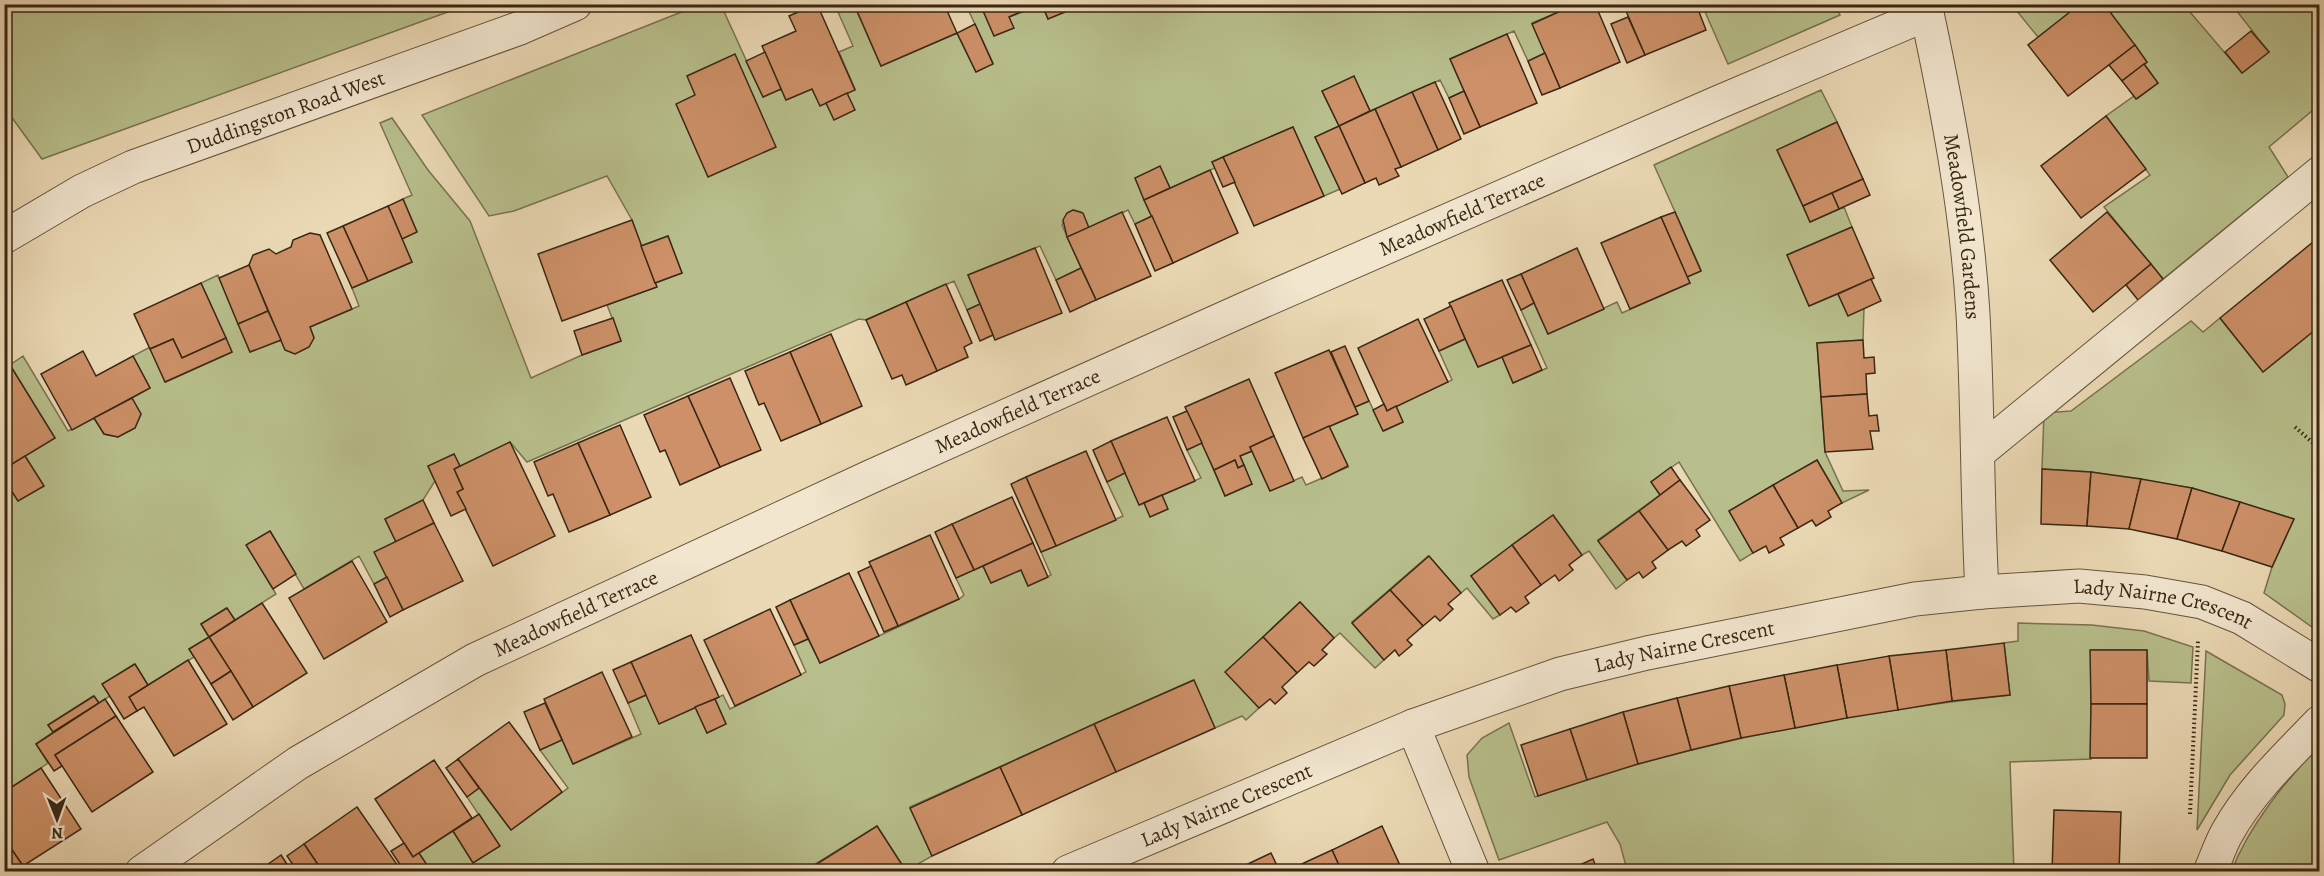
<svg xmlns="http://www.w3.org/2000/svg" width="2324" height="876" viewBox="0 0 2324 876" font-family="Alegreya,serif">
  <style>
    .green { fill: #b8bf8c; stroke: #787350; stroke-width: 1.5 }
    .building { fill: #cd9068; stroke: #392714; stroke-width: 1.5 }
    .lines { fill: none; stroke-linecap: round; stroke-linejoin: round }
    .minor-casing { stroke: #66543c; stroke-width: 35 }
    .path { stroke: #392714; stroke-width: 4; stroke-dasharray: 1.5 3; stroke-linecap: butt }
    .minor { stroke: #f2e6cf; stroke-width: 33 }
    .labels { text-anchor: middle; stroke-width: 5; stroke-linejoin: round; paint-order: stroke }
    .street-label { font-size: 21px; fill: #392714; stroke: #f2e6cf }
  </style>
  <rect width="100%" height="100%" fill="#ebd9b5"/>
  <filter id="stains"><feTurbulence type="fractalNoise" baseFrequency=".00333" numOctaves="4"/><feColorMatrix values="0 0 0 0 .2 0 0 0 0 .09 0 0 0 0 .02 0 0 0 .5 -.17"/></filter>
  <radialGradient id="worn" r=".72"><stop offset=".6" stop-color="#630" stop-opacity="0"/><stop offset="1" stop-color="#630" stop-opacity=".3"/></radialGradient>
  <g class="green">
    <path d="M1062,4L1576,5L1532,23L1545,53L1528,61L1514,31L1450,59L1464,91L1449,98L1440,80L1370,111L1354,77L1322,91L1339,126L1315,137L1340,189L1324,196L1293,127L1212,162L1215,168L1170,188L1160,167L1135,178L1152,216L1135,224L1128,210L1089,228L1081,212L1073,210L1067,213L1062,225L1081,268L1056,280L1040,246L968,275L980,304L967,310L954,281L866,320L859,319L527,462L510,442L460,466L454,454L428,466L435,481L423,500L385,519L396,542L387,577L374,584L359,556L304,589L270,531L247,545L276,594L235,620L226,608L201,624L209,637L189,649L194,657L148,685L134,664L103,684L110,696L99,703L93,696L48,725L53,732L36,744L48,763L5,792L4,518L10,515L5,506L4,479L18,501L44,486L25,456L55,438L10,365L23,356L68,431L94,418L104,434L118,437L135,428L141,414L132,398L150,388L133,356L150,347L166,382L232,352L201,283L218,275L250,352L281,340L285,350L295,354L309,347L314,338L310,327L359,306L352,288L412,262L402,239L417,232L403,199L412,195L380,123L392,118L428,170L470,221L531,378L582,355L621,341L607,305L656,287L655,283L682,273L668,236L641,246L632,220L607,176L514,211L489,216L422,115L699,5H721L763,97L781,89L786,100L812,89L820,105L855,89L839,52L853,46L838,12L854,5L881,66L957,33L976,72L993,63L966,5H980L1009,17L1042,5L1048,19Z"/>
    <path d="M4,5L5,4L467,5L42,159L5,108Z"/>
    <path d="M1702,5H1836L1840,15L1728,64Z"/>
    <path d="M2012,5H2080L2038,37Z"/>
    <path d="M2104,5H2184L2242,73L2269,52L2232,5H2319V105L2269,147L2288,177L2163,279L2104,207L2150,175L2106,116L2134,96L2137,99L2158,83L2144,64L2147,62Z"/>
    <path d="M1821,90L1837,122L1777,150L1810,222L1844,207L1852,227L1787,255L1809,306L1838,294L1848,315L1864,308L1863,340L1817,343L1825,452L1843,491L1869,490L1842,503L1817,460L1729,511L1753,553L1740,561L1679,462L1651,482L1660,495L1598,540L1627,580L1616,589L1589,551L1582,555L1553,515L1471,576L1500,615L1493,619L1467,588L1461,593L1428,556L1352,622L1384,660L1375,668L1340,633L1334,638L1300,602L1226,672L1259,708L1246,720L1242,716L1215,728L1193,680L910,807L932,856L906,871L877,826L804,871L424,872L429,868L419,853L453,831L473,863L499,845L467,797L479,788L511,830L568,788L540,750L562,740L573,764L641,734L628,703L646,695L695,707L707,733L726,724L715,699L723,695L730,709L806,672L794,645L808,639L820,663L959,599L964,595L956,578L983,566L991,583L1021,570L1028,586L1051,575L1041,552L1123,516L1107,482L1125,473L1140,505L1201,478L1187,450L1202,443L1225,496L1252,484L1240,456L1252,451L1270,491L1302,477L1306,485L1348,467L1329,426L1358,414L1355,407L1369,401L1384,431L1403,422L1396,406L1452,380L1439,351L1465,339L1478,367L1502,357L1513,383L1547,368L1521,310L1534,303L1548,334L1617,302L1622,313L1690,283L1687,277L1701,270L1654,165Z"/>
    <path d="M2220,318L2263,372L2319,326V632L2264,593L2272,567L2294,519L2192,488L2091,472L2042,469L2044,413L2071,411L2191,321L2203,332Z"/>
    <path d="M2018,623L2092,625L2144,631L2193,647L2191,683L2149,681L2147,650H2091V759L2010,762L2014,871H1632L1626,866L1620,844L1607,822L1499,860L1469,777L1467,755L1482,738L1509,723L1535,797C1574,781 1616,770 1657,759C1772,728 1891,708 2010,695L2004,643L2018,641Z"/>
    <path d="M2206,651L2282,695L2285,704L2284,715L2230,775L2197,830Z"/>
    <path d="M2319,746V871L2231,872C2250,824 2284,783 2319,746Z"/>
  </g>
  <g class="building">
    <path d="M817,4L855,90L820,106L812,89L786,100L762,46L796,31L789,16Z"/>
    <path d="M854,4H944L957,33L881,66Z"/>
    <path d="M980,4H1039L1009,17L1014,28L994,36Z"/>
    <path d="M1042,4H1062L1065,12L1048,19Z"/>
    <path d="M1576,4H1595L1620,62L1560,88L1532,24Z"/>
    <path d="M1623,4H1696L1706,30L1645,55Z"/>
    <path d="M2080,4H2104L2135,45L2068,96L2028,45Z"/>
    <path d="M1628,17L1645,55L1627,63L1611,24Z"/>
    <path d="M975,24L993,64L976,72L957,33Z"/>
    <path d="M2251,31L2269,52L2242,73L2225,52Z"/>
    <path d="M1507,34L1537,103L1480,127L1450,59Z"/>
    <path d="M2135,45L2147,62L2122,81L2109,65Z"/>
    <path d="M765,52L781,89L763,97L746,61Z"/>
    <path d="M1545,53L1560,88L1542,95L1528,61Z"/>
    <path d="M735,54L776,147L708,177L676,104L695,95L687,76Z"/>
    <path d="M2144,64L2158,83L2136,99L2122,81Z"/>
    <path d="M1354,76L1370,111L1339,126L1322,91Z"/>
    <path d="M1435,82L1461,139L1438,150L1412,92Z"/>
    <path d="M1464,91L1480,127L1464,134L1449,98Z"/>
    <path d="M1412,92L1438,150L1401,167L1375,109Z"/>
    <path d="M847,93L855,110L834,120L826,103Z"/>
    <path d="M1375,109L1401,167L1395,169L1399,176L1379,185L1376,178L1365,183L1339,126Z"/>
    <path d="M2106,116L2146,169L2081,218L2041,166Z"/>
    <path d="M1837,122L1863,179L1803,206L1777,150Z"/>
    <path d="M1339,126L1365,183L1342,194L1315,137Z"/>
    <path d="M1293,127L1324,196L1254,226L1223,157Z"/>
    <path d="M1223,157L1235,182L1223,187L1212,162Z"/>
    <path d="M1160,166L1170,188L1144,200L1135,178Z"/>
    <path d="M1210,170L1238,233L1173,263L1144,200Z"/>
    <path d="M1863,179L1870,195L1839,209L1832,193Z"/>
    <path d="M1832,193L1839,209L1810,222L1803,206Z"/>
    <path d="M403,199L417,232L402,239L388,206Z"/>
    <path d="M388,206L412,262L368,281L343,226Z"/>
    <path d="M1073,210L1083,213L1089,228L1067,237L1063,220L1067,213Z"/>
    <path d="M1122,212L1151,276L1096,300L1067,237Z"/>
    <path d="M1675,212L1701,271L1687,277L1661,217Z"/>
    <path d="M2107,212L2151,264L2093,312L2050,260Z"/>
    <path d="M1152,216L1173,263L1155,271L1135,224Z"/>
    <path d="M1661,217L1690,283L1630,309L1601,243Z"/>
    <path d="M632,220L657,287L562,321L538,254Z"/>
    <path d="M343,226L368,281L352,288L327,233Z"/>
    <path d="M1852,227L1874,278L1809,306L1787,255Z"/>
    <path d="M310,233L320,235L352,309L310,327L314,338L309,347L295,354L285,350L249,265L253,255L269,249L276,254L291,247L293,240Z"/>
    <path d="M668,236L682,273L655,283L641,246Z"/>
    <path d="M2313,242L2320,251V326L2263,372L2220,318Z"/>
    <path d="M1035,248L1062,313L995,340L968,275Z"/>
    <path d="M1577,248L1604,309L1548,334L1521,274Z"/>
    <path d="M2151,264L2163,279L2138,300L2126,285Z"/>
    <path d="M249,265L268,311L238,324L219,278Z"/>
    <path d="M1081,268L1096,300L1070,312L1056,280Z"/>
    <path d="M1521,274L1534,303L1521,310L1507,280Z"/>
    <path d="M1871,279L1881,301L1848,316L1838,294Z"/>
    <path d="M1502,280L1531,345L1478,367L1449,303Z"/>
    <path d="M201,283L226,338L182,358L173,339L150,349L134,314Z"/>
    <path d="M946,284L972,343L964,347L968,357L937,371L906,302Z"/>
    <path d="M906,302L937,371L906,385L902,375L892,379L866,320Z"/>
    <path d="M980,304L993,335L980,341L967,310Z"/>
    <path d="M1451,306L1465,339L1439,351L1424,319Z"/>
    <path d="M268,311L281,340L250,352L238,324Z"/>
    <path d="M613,318L621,341L582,355L574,331Z"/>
    <path d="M1418,319L1448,382L1387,411L1358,348Z"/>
    <path d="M831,334L862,406L821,424L790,352Z"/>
    <path d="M226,338L232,352L165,382L150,349L173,339L182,358Z"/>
    <path d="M1863,340L1864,358L1874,357L1875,373L1866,374L1867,394L1821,397L1817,343Z"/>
    <path d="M1531,345L1542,370L1513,383L1502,357Z"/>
    <path d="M1345,346L1369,401L1355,407L1331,352Z"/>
    <path d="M1329,350L1358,414L1303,438L1275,373Z"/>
    <path d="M83,351L96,376L133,356L150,388L72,430L41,374Z"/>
    <path d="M790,352L821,424L781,441L764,403L759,405L745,371Z"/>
    <path d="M10,365L55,438L4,469V368Z"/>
    <path d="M730,378L761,450L720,467L688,396Z"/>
    <path d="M1249,379L1274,436L1250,447L1252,451L1240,456L1244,465L1238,468L1235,460L1214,470L1185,407Z"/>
    <path d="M1867,394L1869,416L1877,415L1879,431H1870L1873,449L1825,452L1821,397Z"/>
    <path d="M688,396L720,467L680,485L665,450L660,452L644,415Z"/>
    <path d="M132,398L141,414L135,428L118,437L104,434L94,418Z"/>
    <path d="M1384,404L1387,411L1396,406L1403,422L1383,431L1373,410Z"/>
    <path d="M1187,411L1202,443L1187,450L1173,417Z"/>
    <path d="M1167,417L1195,481L1139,505L1111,441Z"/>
    <path d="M620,425L651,497L610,515L578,443Z"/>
    <path d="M1329,426L1348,466L1322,479L1303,438Z"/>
    <path d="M1274,436L1294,481L1270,491L1250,447Z"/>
    <path d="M1111,441L1125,473L1107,482L1093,450Z"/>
    <path d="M510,442L555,536L493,566L457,492L463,489L454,469Z"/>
    <path d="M578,443L610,515L569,532L553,494L548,496L534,462Z"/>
    <path d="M1086,451L1116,520L1056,546L1026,477Z"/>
    <path d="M454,454L460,466L454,469L463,489L457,492L466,509L451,516L428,466Z"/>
    <path d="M25,456L44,486L18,501L4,479V469Z"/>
    <path d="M1235,460L1238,468L1244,465L1252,484L1225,496L1214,470Z"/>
    <path d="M1817,460L1842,503L1828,511L1831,517L1816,526L1812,520L1798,528L1773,485Z"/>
    <path d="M1671,467L1680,480L1660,495L1651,482Z"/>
    <path d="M2042,469L2091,472L2087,526L2041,524Z"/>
    <path d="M2091,472L2141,479L2129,529L2087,526Z"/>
    <path d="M1026,477L1056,546L1041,552L1011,484Z"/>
    <path d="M2141,479L2192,488L2177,539L2129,529Z"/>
    <path d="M1680,480L1710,520L1696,530L1700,536L1686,546L1682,541L1668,550L1639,511Z"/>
    <path d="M1773,485L1798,528L1780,538L1784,545L1769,553L1766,546L1753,553L1729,511Z"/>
    <path d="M2192,488L2240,502L2222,551L2177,539Z"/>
    <path d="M1162,495L1168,509L1150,517L1144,503Z"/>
    <path d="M1012,497L1033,543L974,570L952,524Z"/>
    <path d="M423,500L434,523L396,542L385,519Z"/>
    <path d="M2240,502L2294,519L2272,567L2222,551Z"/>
    <path d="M1639,511L1668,550L1652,562L1656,568L1643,578L1639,572L1627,580L1598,541Z"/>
    <path d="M1553,515L1582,555L1569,565L1573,570L1559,581L1555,575L1541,585L1512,545Z"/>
    <path d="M434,523L463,581L403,610L374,552Z"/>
    <path d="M952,524L974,570L956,578L935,532Z"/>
    <path d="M270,531L296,574L273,589L246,545Z"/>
    <path d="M930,535L959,599L898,626L869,562Z"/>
    <path d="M1033,543L1048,577L1028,586L1021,570L991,583L983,566Z"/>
    <path d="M1512,545L1541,585L1525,597L1529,603L1516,612L1511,607L1500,615L1471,576Z"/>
    <path d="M1429,556L1461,593L1448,604L1453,609L1440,621L1435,616L1423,626L1390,590Z"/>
    <path d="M352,561L387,622L324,659L289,598Z"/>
    <path d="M871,566L898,626L884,632L858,572Z"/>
    <path d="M849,573L879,636L820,663L790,600Z"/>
    <path d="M387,577L403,610L390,617L374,584Z"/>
    <path d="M1390,590L1423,626L1407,640L1412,645L1399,656L1395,650L1384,660L1352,623Z"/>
    <path d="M790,600L808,639L794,645L776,607Z"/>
    <path d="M1300,602L1334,638L1322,650L1327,654L1314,666L1309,662L1297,673L1263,637Z"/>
    <path d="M262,603L307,673L253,707L209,637Z"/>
    <path d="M227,608L235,620L209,637L201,624Z"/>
    <path d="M770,609L801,675L735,706L704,640Z"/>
    <path d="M691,635L719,697L659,724L631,662Z"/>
    <path d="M209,637L231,671L211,684L189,649Z"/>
    <path d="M1263,637L1297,673L1282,687L1287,693L1275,704L1270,699L1259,708L1225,672Z"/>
    <path d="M2004,643L2010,695L1952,701L1946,650Z"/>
    <path d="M1946,650L1952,701L1898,710L1889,656Z"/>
    <path d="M2090,650H2147V704H2091Z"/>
    <path d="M1889,656L1898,710L1847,718L1837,665Z"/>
    <path d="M188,660L227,724L174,756L144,707L137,711L129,697Z"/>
    <path d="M631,662L646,695L628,703L613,670Z"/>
    <path d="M135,664L148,685L129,697L137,711L124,719L102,684Z"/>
    <path d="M1837,665L1847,718L1795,728L1784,675Z"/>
    <path d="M231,671L253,707L233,720L211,684Z"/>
    <path d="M602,672L632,737L573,764L544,699Z"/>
    <path d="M1784,675L1795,728L1741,738L1729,686Z"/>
    <path d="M1194,680L1215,728L1116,772L1094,724Z"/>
    <path d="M1729,686L1741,738L1691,750L1677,698Z"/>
    <path d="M94,696L99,703L53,732L48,725Z"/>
    <path d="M1677,698L1691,750L1638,764L1623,712Z"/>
    <path d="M105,699L116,716L55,755L62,766L54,771L36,744Z"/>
    <path d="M715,699L726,724L707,733L695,707Z"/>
    <path d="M545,703L562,740L540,750L524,712Z"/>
    <path d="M2091,704H2147V758H2090Z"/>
    <path d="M1623,712L1638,764L1587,780L1570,729Z"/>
    <path d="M116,716L153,772L92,812L55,755Z"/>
    <path d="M509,722L562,792L511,830L458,759Z"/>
    <path d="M1094,724L1116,772L1022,815L1000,767Z"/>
    <path d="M1570,729L1587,780L1538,796L1521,745Z"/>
    <path d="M458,759L479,788L467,797L446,768Z"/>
    <path d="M434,760L472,818L413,857L375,799Z"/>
    <path d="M1000,767L1022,815L932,856L910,808Z"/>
    <path d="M41,768L81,829L23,866L4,838V792Z"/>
    <path d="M357,807L398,866L391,872H323L304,844Z"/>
    <path d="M2054,810L2121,812L2119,872H2052Z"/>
    <path d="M479,814L500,846L473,863L453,831Z"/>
    <path d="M877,826L906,871L804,872Z"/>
    <path d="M1382,826L1403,872H1342L1332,850Z"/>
    <path d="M4,838L23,866L15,872H4Z"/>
    <path d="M404,843L413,857L419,853L429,868L424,872H405L391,851Z"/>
    <path d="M304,844L323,872H298L287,856Z"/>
    <path d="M1332,850L1342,872H1286L1306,862Z"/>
    <path d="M1271,853L1280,872H1232L1250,863Z"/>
    <path d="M281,855L292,872H257Z"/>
    <path d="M1593,859L1598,872H1564Z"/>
  </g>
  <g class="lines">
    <g class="minor-casing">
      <g id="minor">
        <path id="s1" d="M1925,4C1947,106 1967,210 1973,314C1978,407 1977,499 1982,592"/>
        <path id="s2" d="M4,237L82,191L133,167L520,28L575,4"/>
        <path d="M1978,453L2320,173"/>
        <path d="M1413,726L1473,872"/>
        <path id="s3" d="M142,872L298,763L475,660L870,477L1247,308L1719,102L1927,14"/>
        <path id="s4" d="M1068,872L1413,726L1560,674L1647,653L1915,599L1982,592L2079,586L2145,592L2202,602L2242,618L2320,666"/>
        <path d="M2210,872C2216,859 2220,845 2227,833C2250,791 2287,756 2320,722"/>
      </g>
    </g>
    <g class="path">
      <path d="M2295,427L2320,449"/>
      <path d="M2190,814L2198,641"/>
    </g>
    <use href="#minor" class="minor"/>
  </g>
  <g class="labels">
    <g class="street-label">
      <text dy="7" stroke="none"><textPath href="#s2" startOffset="309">Duddingston Road West</textPath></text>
      <text dy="7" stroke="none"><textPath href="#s3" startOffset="1478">Meadowfield Terrace</textPath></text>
      <text dy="7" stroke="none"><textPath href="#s1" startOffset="226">Meadowfield Gardens</textPath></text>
      <text dy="7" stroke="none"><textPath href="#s3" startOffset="992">Meadowfield Terrace</textPath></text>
      <text dy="7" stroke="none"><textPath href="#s4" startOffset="1144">Lady Nairne Crescent</textPath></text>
      <text dy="7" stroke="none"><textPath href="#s3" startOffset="506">Meadowfield Terrace</textPath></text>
      <text dy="7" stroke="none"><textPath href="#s4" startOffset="658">Lady Nairne Crescent</textPath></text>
      <text dy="7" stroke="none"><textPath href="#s4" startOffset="172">Lady Nairne Crescent</textPath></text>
    </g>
  </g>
  <rect width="2324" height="876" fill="none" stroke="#ebd9b5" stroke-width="24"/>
  <rect x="6" y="6" width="2312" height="864" fill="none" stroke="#392714" stroke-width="3"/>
  <rect x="12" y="12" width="2300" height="852" fill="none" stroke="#392714" stroke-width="1.5"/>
  <g transform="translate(57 819) rotate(179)" stroke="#f2e6cf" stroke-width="4.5" paint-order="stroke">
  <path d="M0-4.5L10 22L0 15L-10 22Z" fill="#392714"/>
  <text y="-9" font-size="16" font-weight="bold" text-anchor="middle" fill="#392714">N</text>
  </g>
  <rect width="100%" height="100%" filter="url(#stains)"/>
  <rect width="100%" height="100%" fill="url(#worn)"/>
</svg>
